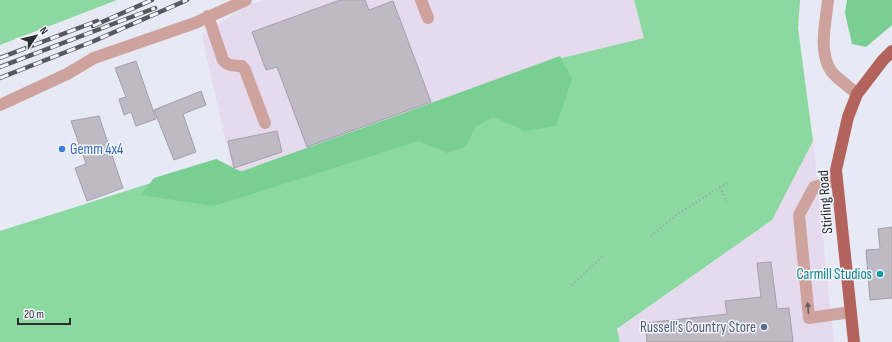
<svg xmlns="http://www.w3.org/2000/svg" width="892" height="342" viewBox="0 0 892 342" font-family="'Sofia Sans Condensed',sans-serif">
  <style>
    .industrial { fill: #e6daef }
    .green { fill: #8bd9a0 }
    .forest { fill: #79ce92 }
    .building { fill: #bebac4; stroke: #a4a0aa }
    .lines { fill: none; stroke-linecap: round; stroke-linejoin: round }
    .path { stroke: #9fa1a9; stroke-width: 2.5; stroke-dasharray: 1 3; stroke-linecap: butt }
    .minor { stroke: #cea29d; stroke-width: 12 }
    .major { stroke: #b1635c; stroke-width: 12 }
    .rail-casing { stroke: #58595f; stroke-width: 4.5 }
    .rail { stroke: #f5f6fd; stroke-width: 3; stroke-dasharray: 9; stroke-linecap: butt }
    .oneway { fill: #6d5c5d }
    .shop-dot { fill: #3f7fe0; stroke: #f5f6fd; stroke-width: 1.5 }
    .culture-dot { fill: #0f9aa8; stroke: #f5f6fd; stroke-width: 1.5 }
    .service-dot { fill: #5c6f8a; stroke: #f5f6fd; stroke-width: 1.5 }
    .labels { text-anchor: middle; stroke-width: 3; stroke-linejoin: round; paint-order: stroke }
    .shop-label { font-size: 15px; fill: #366cbe; stroke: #f5f6fd; text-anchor: start }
    .street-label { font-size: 15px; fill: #2d2e32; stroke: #f5f6fd }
    .culture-label { font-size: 15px; fill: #0d838f; stroke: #f5f6fd; text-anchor: end }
    .service-label { font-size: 15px; fill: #4e5e75; stroke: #f5f6fd; text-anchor: end }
  </style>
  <rect width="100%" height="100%" fill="#e7e9f4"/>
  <g class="industrial">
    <path d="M263,0H634L645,38L562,58L233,174L202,36L243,7Z"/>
    <path d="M813,141L834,342H620L617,330L772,220Z"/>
  </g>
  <g class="green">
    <path d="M0,0H117L0,45Z"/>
    <path d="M634,0H800L798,28L813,141L772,220L617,329L620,342H0V231L214,163L233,174L562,58L644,38Z"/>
  </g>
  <g class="forest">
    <path d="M847,0H892V25L866,47L852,44L845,13Z"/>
    <path d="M560,56L572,79L556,126L524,131L494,117L476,126L465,147L447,153L419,141L214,206L141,195L154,178L216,159L242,172Z"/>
  </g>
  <g class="building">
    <path d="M340,0H365L369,10L393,1L431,102L307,147L277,67L266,70L252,32Z"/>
    <path d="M136,61L156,119L136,126L131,112L124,115L119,99L126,97L115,68Z"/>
    <path d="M201,91L206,105L183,114L196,152L174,160L154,110Z"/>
    <path d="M99,116L123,188L87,201L75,168L86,164L71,121Z"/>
    <path d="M277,131L282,152L234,168L228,141Z"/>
    <path d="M892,227V298L870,300L866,250L880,249L878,229Z"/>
    <path d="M771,262L777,309L789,308L793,342H647L645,323L727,314L725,301L761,297L757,263Z"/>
  </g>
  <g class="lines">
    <g class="path">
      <path d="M720,187L727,202"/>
      <path d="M651,236L679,213L727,183"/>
      <path d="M572,285L604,255"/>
    </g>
    <g class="minor">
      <path d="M421,0L428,18"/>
      <path d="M828,0C826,22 818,51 831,71C838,80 849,86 857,94"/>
      <path d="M208,16L223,60C229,67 234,65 242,66L245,70L265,123"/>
      <path d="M0,105L67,74L94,58L195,23L246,0"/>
      <path d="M837,180L814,187L799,215L809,318L851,312"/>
    </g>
    <path class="major" d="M854,342L836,170L848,117L857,94L883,60L892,51"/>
    <g class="rail-casing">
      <g id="rail">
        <path d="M93,26L152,0"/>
        <path d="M0,58L97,21"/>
        <path d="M0,67L155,8"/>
        <path d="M0,78L94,41L187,0"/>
      </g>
    </g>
    <use href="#rail" class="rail"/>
  </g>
  <defs><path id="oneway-solid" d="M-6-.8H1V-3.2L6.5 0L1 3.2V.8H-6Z"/></defs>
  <use class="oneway" href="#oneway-solid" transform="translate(808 308) rotate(-95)"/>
  <circle class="shop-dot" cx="62" cy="149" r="4"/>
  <circle class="culture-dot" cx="880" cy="274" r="4"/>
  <circle class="service-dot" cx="764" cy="327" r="4"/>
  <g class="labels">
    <g class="shop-label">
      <text x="70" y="154">Gemm 4x4</text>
    </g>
    <g class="street-label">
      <text transform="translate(825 202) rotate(-94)" y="5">Stirling Road</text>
    </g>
    <g class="culture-label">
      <text x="872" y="279">Carmill Studios</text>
    </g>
    <g class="service-label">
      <text x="756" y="332">Russell's Country Store</text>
    </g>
  </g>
  <g transform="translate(36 36) rotate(55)" stroke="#f5f6fd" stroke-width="3" paint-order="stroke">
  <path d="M0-3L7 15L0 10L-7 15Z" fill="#2d2e32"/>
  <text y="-6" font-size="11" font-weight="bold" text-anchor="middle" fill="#2d2e32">N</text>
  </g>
  <path d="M18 318v6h52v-6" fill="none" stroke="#2d2e32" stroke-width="2"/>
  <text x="24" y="318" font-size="12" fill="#2d2e32" stroke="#f5f6fd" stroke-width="3" paint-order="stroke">20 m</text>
</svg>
